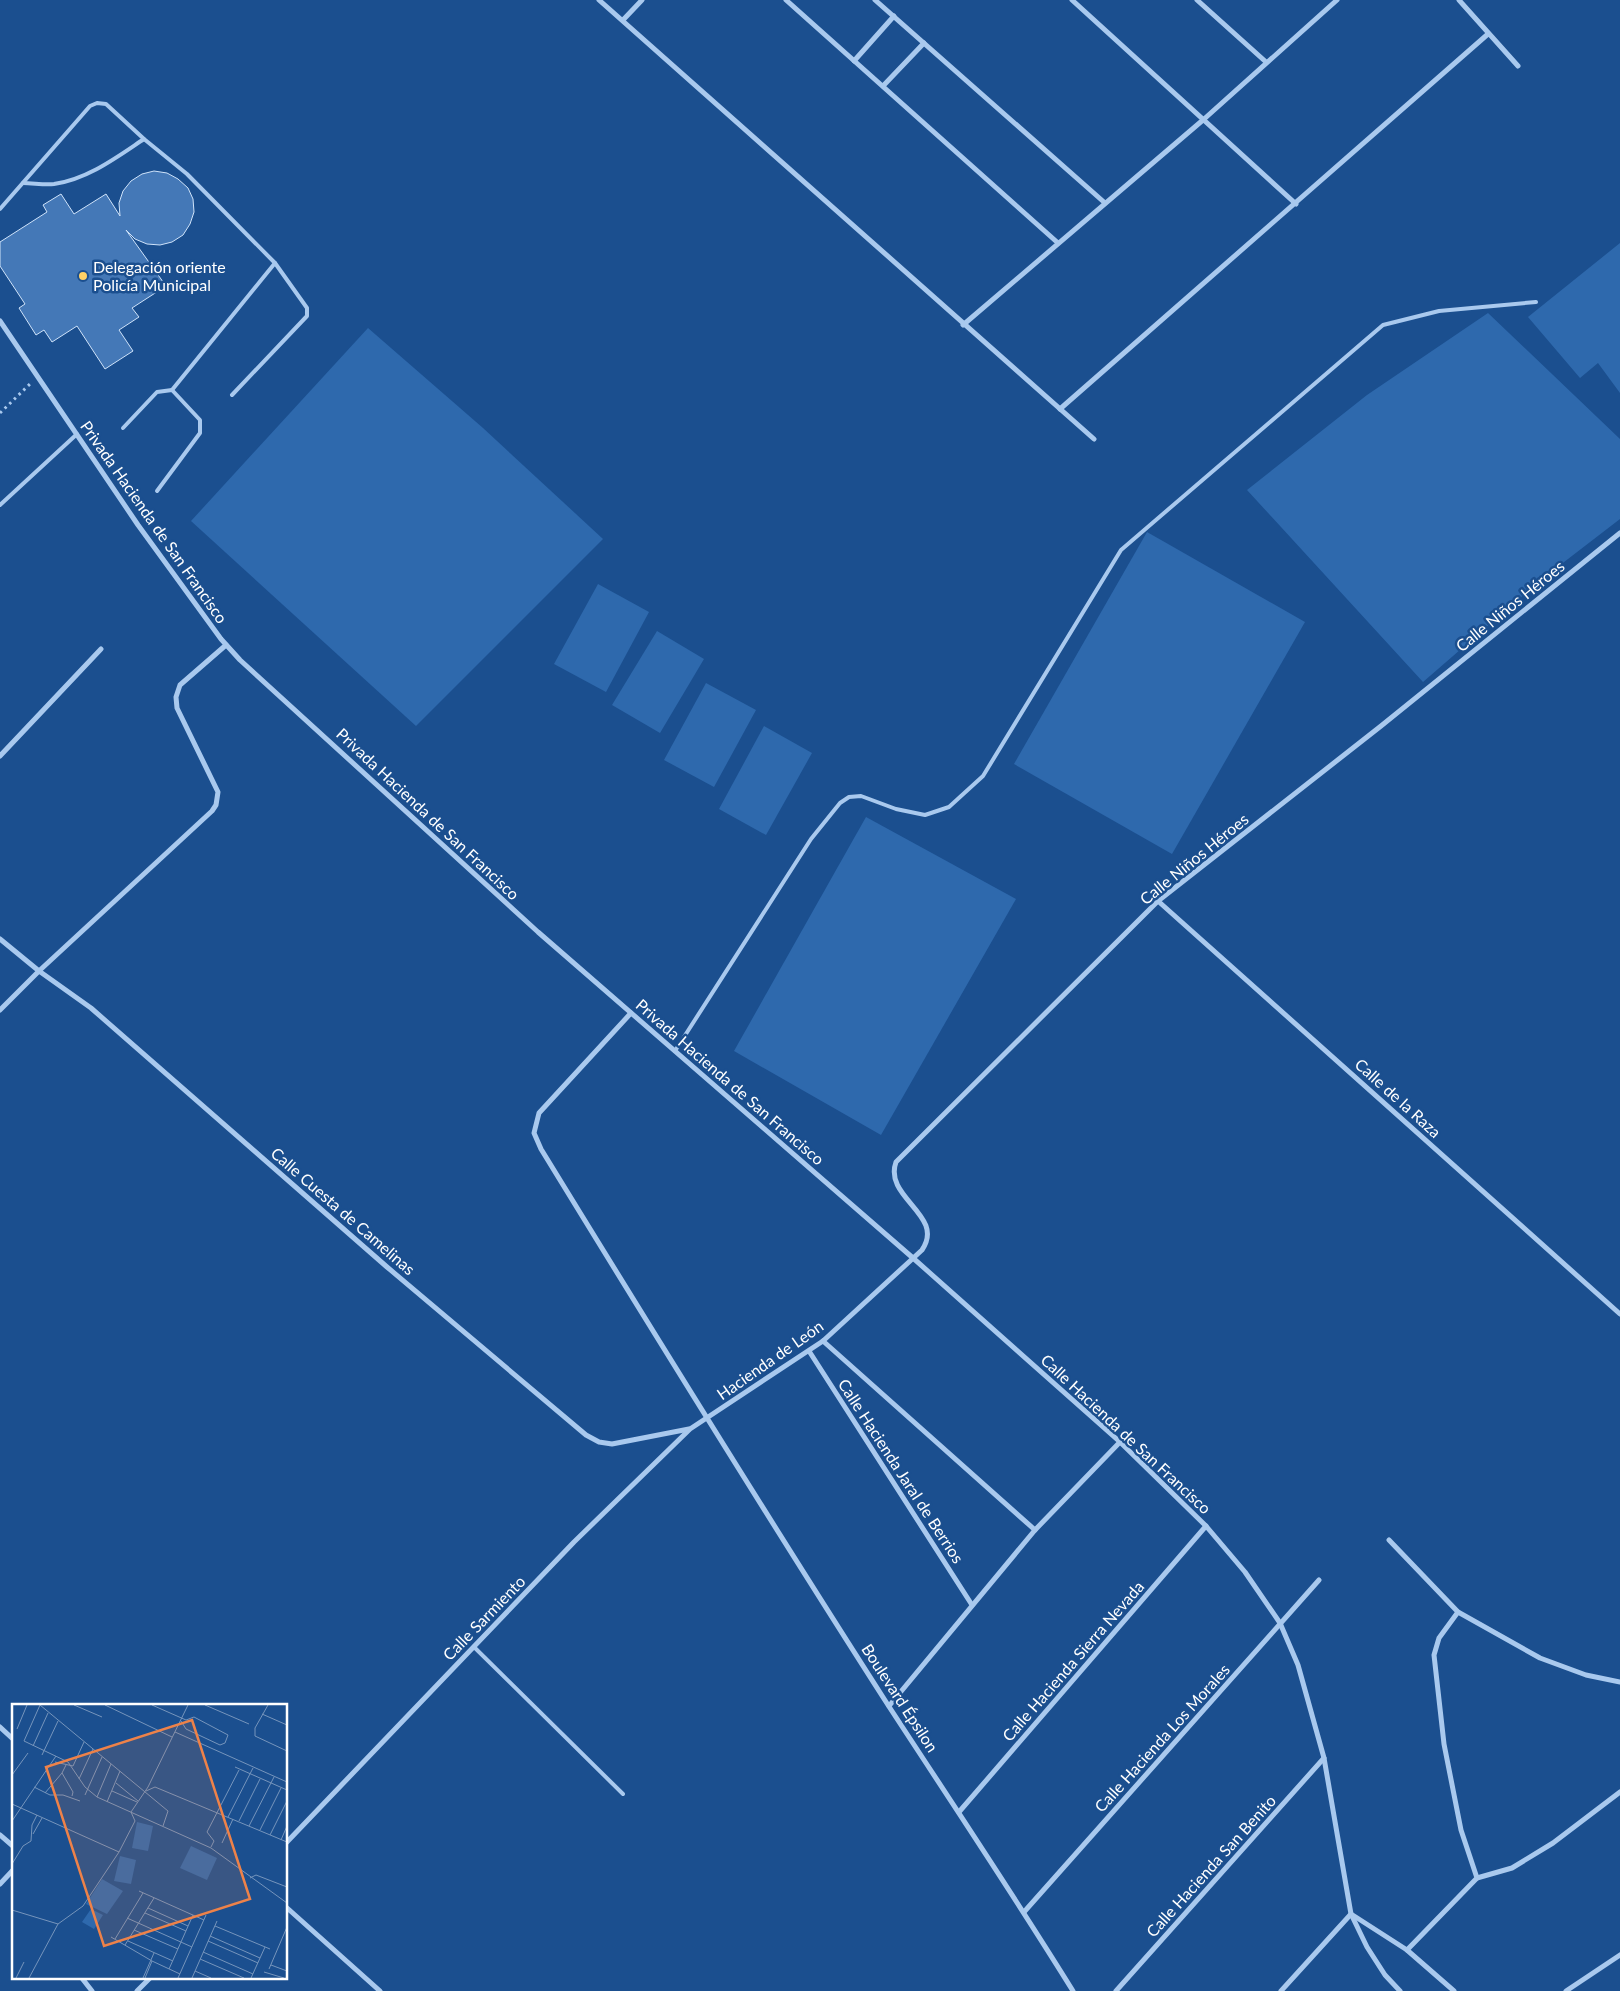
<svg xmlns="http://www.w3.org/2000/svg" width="1620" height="1991" viewBox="0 0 1620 1991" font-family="Lato,sans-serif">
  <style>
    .green { fill: #2e69ad }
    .building { fill: #4478b7; stroke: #cfe3fa }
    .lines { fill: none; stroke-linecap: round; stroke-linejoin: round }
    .path { stroke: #a9c9ee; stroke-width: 3; stroke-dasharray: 2.5 4; stroke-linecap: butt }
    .service { stroke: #a9c9ee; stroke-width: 4 }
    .minor { stroke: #a9c9ee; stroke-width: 5 }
    .poi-dot { fill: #ffd166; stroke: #1b4f8f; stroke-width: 2 }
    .labels { text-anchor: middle; stroke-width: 5; stroke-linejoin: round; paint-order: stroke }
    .poi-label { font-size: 16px; fill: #fff; stroke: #1b4f8f; text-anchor: start }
    .street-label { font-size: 16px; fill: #fff; stroke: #1b4f8f }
    .inset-road { fill: none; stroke: #7695bc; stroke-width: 1 }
    .view { fill: #ee8249; fill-opacity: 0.15; stroke: #ee8249; stroke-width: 2.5 }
    .inset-edge { fill: none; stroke: #fff; stroke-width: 2.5 }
  </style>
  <rect width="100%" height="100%" fill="#1b4f8f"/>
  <g class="green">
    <path d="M1620,243V393L1598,363L1580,378L1528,317Z"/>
    <path d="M1488,313L1620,439V519L1542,579L1423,682L1247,490L1367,395Z"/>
    <path d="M368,328L483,428L603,539L416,726L191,521Z"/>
    <path d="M1147,532L1305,622L1172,854L1014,764Z"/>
    <path d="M598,584L649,612L606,692L554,664Z"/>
    <path d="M657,631L704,659L660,733L612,705Z"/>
    <path d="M706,683L756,710L714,787L664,760Z"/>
    <path d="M764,726L812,753L766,835L719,809Z"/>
    <path d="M866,817L1016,899L881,1135L734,1051Z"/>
  </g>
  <path class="building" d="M154,171L167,173L178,179L188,188L193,199L194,212L190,224L183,235L172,242L160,245L147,244L135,239L126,230L166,286L132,308L139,317L119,330L133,351L105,369L77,326L52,342L44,330L36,335L19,308L25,304L0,266V242L47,212L43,205L61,194L74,214L106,194L120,216L119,203L123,191L131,181L142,174Z"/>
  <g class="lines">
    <path class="path" d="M0,413L30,384"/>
    <g class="service">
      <path d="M23,183C33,183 44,185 54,184C88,179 117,157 144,139"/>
      <path d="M0,209L90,106L97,103L106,104L144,139L187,174L275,263L307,308V316L232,395"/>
      <path d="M172,390L275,263"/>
      <path d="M123,428L157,392L172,390L200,420V433L157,491"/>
      <path d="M0,505L77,434"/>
      <path d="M675,1051L811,839L840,803L849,797L861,796L896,809L925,815L949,807L983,776L1121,550L1383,325L1439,311L1536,302"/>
      <path d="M474,1647L623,1794"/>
    </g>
    <g class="minor">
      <path d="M599,0L1094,439"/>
      <path d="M786,0L1058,243"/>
      <path d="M875,0L1105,203"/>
      <path d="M1072,0L1296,204"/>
      <path d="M1197,0L1266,62"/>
      <path d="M1459,0L1518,66"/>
      <path d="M623,20L642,0"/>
      <path d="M854,61L894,16"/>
      <path d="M883,86L924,43"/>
      <path d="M0,321L138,525L221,639L240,660L538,932L913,1258L1120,1442L1206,1526L1245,1572L1280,1623L1298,1665L1324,1758L1351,1914L1367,1947L1385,1975L1400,1991"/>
      <path d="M963,325L1203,120L1337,0"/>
      <path d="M1060,409L1488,34"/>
      <path d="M0,756L101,649"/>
      <path d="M1158,901L1620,1314"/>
      <path d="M0,939L39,971L91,1008L387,1267L586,1435L599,1442L612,1444L689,1429"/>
      <path d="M0,1010L39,971L212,811L216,805L218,792L177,708L176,697L180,685L226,645"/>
      <path d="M631,1013L539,1113L534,1133L541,1149C655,1335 770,1521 888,1705C950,1800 1013,1894 1073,1991"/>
      <path d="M823,1341L1035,1530"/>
      <path d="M809,1351L972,1605"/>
      <path d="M1389,1540L1458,1612L1540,1658L1586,1675L1620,1682"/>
      <path d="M889,1706L1035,1530L1120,1442"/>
      <path d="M0,1727L14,1740"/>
      <path d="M959,1812L1206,1526"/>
      <path d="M0,1835L14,1847"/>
      <path d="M286,1843L574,1542L690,1429L823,1341L922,1250C946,1215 883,1198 896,1162L1158,901L1381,726L1620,533"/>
      <path d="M1477,1878L1512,1868L1553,1843L1620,1792"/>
      <path d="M0,1884L14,1869"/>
      <path d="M286,1907L380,1991"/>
      <path d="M1024,1912L1319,1580"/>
      <path d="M1407,1950L1477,1878L1461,1830L1444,1744L1434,1655L1439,1638L1458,1612"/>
      <path d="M81,1977L92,1991"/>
      <path d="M137,1991L151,1977"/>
      <path d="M1116,1991L1324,1758"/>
      <path d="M1281,1991L1351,1914L1407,1950L1454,1991"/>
      <path d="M1566,1991L1620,1955"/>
    </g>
  </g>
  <circle class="poi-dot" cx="83" cy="276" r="5"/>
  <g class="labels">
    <g class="poi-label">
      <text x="93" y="273">Delegación oriente<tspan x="93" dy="18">Policía Municipal</tspan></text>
    </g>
    <g class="street-label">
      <text transform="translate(154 522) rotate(55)" y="6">Privada Hacienda de San Francisco</text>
      <text transform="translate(1510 606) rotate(-39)" y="6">Calle Niños Héroes</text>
      <text transform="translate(428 814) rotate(43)" y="6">Privada Hacienda de San Francisco</text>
      <text transform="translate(1194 859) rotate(-39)" y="6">Calle Niños Héroes</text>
      <text transform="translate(730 1082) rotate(41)" y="6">Privada Hacienda de San Francisco</text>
      <text transform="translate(1398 1098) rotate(42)" y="6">Calle de la Raza</text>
      <text transform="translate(343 1211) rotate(41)" y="6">Calle Cuesta de Camelinas</text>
      <text transform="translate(770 1360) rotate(-35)" y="6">Hacienda de León</text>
      <text transform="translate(1126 1434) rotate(43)" y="6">Calle Hacienda de San Francisco</text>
      <text transform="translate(901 1471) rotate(57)" y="6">Calle Hacienda Jaral de Berrios</text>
      <text transform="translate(484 1618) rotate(-46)" y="6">Calle Sarmiento</text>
      <text transform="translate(1073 1661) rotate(-49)" y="6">Calle Hacienda Sierra Nevada</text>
      <text transform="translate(900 1698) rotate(57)" y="6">Boulevard Épsilon</text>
      <text transform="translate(1162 1738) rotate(-48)" y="6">Calle Hacienda Los Morales</text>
      <text transform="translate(1211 1866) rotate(-48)" y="6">Calle Hacienda San Benito</text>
    </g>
  </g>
  <g transform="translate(12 1704)">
    <rect width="275" height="275" fill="#1b4f8f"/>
    <path d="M125,118L141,122L136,147L120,144ZM179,142L205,154L195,176L168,164ZM108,152L124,156L119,180L102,177ZM90,175L111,187L95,210L74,200ZM79,205L91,211L82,225L70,218Z" fill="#2e69ad"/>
    <path class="inset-road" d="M28,1L12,37L56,58L73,83L85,93L199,144L275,199M28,1L156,107L151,122M62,1L90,13M93,1L160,33M140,1L174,16L182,13L216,31L213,39L208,41L174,25L169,17M193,1L237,20M256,1L243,24V32L275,47M250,10L275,21M5,25L15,1M163,28L275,78M21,42L36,9M30,51L46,17M43,58L61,62L72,38M54,61L50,69L61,88L60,92M223,63L275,86M0,71L16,49M67,75L81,45M104,79L126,97M22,83L38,91H51L68,97M100,87L125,98M134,87L143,83L275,138M33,89L50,69M73,91L90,53M85,93L99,60M95,98L108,67M0,100L107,148M119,108L136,83L176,1M216,113L241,64M0,117L44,52M227,117L248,75M237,122L262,73M248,126L269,84M21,130L30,114M258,131L275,97M269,136L275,122M210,139L221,115M199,143L202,137L195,128L227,66M0,160L11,142L19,137L20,121L25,111M238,174L244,171L275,183M127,187L192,216M136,204L176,222M0,206L46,220M133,209L174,227M115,214L180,243M46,220L71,202L107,148L123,117L119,108M203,222L258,245M122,226L166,245M198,232L248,254M99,233L140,257L168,270M103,235L131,189M116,237L161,257M196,237L246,259M113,241L142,194M191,248L241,270M188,255L232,274M259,261L275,267M157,265L181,211M257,265L275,223M183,267L199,274M252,268L272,274M4,274L12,258M17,274L46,220M131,274L142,249M133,274L140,257M166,274L194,211M180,274L205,217M239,274L253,243"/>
    <path class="view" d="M180,16L238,195L92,242L34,63Z"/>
    <rect width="275" height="275" class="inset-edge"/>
  </g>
</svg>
